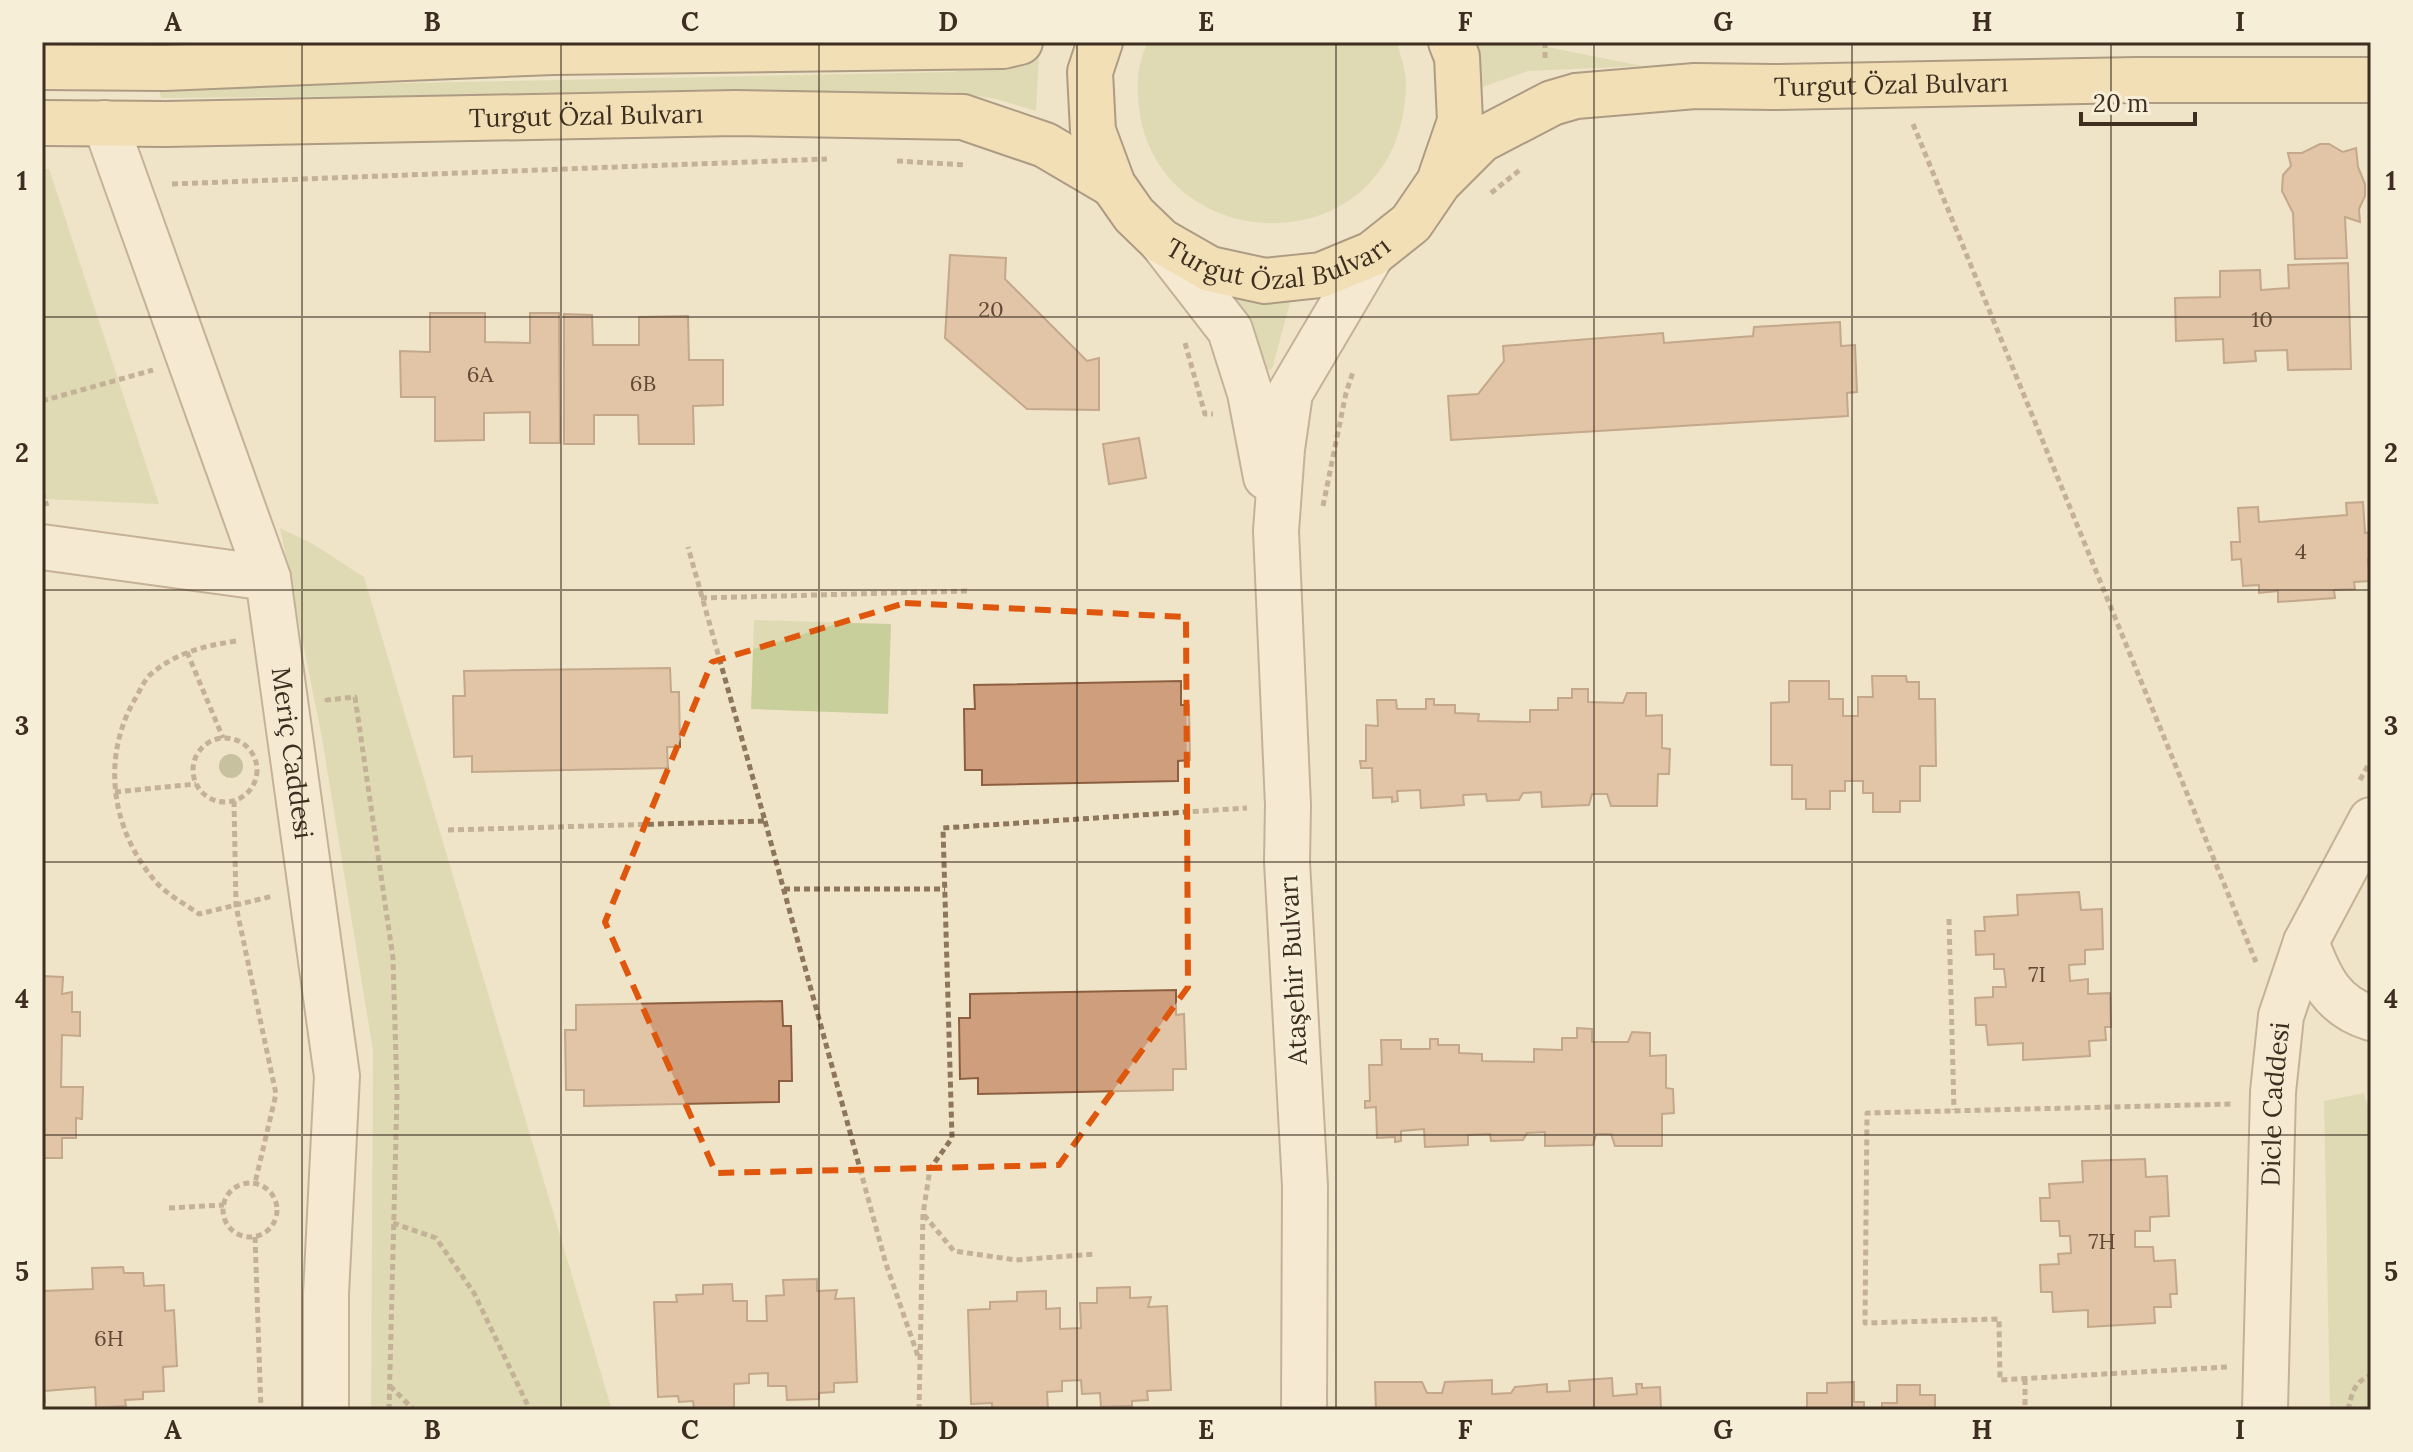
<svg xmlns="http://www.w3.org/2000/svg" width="2413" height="1452" viewBox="0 0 2413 1452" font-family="Lora,serif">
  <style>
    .green { fill: #c9cf9b }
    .building { fill: #cf9f7d; stroke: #8d5f41; stroke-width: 2 }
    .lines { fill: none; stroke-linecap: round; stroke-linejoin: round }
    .minor-casing { stroke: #8d765c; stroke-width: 48 }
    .major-casing { stroke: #5b4430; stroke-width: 48 }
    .path { stroke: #8d765c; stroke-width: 5; stroke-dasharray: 6 4; stroke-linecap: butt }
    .minor { stroke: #faf1dc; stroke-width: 44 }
    .major { stroke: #f3d9a0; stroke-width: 44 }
    .tree { fill: #96986f }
    .marked { fill: none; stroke: #df570d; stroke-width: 6; stroke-dasharray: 16 10; stroke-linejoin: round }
    .grid { fill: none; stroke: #3d2e20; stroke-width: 2; stroke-opacity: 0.55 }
    .labels { text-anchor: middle; stroke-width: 6; stroke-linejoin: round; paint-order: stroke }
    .number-label { font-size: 22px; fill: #624a37 }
    .street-label { font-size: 26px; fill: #3d2e20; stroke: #f7eed8 }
    .neatline { fill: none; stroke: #3d2e20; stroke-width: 3 }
    .grid-label { font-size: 26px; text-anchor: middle; font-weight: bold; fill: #3d2e20 }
  </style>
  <rect width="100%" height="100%" fill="#f0e4c8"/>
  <g class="green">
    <path d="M1147,42H1397C1400,55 1406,70 1406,84C1403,278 1128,263 1138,78C1138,66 1144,53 1147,42Z"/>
    <path d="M1463,42H1523L1642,66L1528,71L1468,92Z"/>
    <path d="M1039,54L1036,111L996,99L951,92L161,98L159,88L953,72Z"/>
    <path d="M42,169H49L159,504L42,499Z"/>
    <path d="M1216,268L1297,277L1272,369L1263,371L1241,312Z"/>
    <path d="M280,528L313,544L364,577L612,1410H371L373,1051L322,738Z"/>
    <path d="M754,620L891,624L888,714L751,709Z"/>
    <path d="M2364,1093L2371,1119V1410H2330L2324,1101Z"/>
  </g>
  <g class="building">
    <path d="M2320,144H2329L2343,152L2356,148L2358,167L2365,184V196L2359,209L2360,222L2345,217L2347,258L2295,259L2293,213L2282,191L2283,175L2291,166L2288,153H2302Z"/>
    <path d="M950,255L1006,258L1005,279L1087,361L1099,358V410L1027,409L945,338Z"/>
    <path d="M2348,263L2351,369L2288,370L2287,350L2255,351L2256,361L2224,363L2223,339L2176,341L2175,298L2220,297V271L2260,270L2261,290L2289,288L2288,265Z"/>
    <path d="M430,313H485V342L530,343V313H559L560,443H530V412L484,413V440L435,441V397H401L400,351L430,352Z"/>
    <path d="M564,314L592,315L593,345H639V317L688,316L689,360H723V405L693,406L694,444H639L638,415H594V444H564Z"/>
    <path d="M1840,322L1841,346L1855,345L1857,392L1847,393L1848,416L1451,440L1448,396L1478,394L1504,361L1503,346L1663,333L1664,343L1753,336L1754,327Z"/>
    <path d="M1139,438L1146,478L1109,484L1103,444Z"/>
    <path d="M2363,502L2365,533L2371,532V559H2368L2370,581L2354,582L2355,589L2334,590L2335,598L2278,602V591L2259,593V585L2243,586L2241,559L2232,560L2231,542H2240L2238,508L2258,507L2259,522L2347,515L2346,503Z"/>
    <path d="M670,668L671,692H679L680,747H667L668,768L472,772V756L454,757L453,696H465L464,671Z"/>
    <path d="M1872,676H1906L1907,682H1919V699H1935L1936,766H1920V801H1900V812H1873V793H1863V781H1845V791H1830V809H1806V799H1792V765H1771V703L1789,702V681H1829V699H1843V716H1858V697H1873Z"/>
    <path d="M1181,681V705H1189L1190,760L1178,761V781L982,785V770H965L964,709H975L974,685Z"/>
    <path d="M1572,689H1588V702L1623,703L1627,693H1646V716L1662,715V748L1670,749L1669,774H1658L1657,806H1611L1607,794H1592L1589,805L1542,807L1541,792L1523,793L1519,800L1487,801L1486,794L1463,795L1464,805L1421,808L1420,790L1397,791L1398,801L1392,802V797L1373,798L1372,768H1361L1360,761H1366V725L1378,726L1377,700H1396L1397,709H1426V699H1434V705H1455V713L1479,714L1478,721L1530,722V710H1558V698H1572Z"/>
    <path d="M2079,892L2081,910L2102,909L2103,949L2085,950V964L2069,965L2070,981L2088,979V994L2110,993L2111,1027H2105L2106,1040L2089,1041L2090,1056L2023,1060V1043L1988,1045L1986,1025H1976L1975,998L1993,997V987H2006L2004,969H1994V954L1976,955L1975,931H1985L1984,917L2018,915L2017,895Z"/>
    <path d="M42,976L63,977L62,994L72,992V1012H80V1036L62,1035L61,1087H83L82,1119L76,1118V1138H62V1158H42Z"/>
    <path d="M1176,990V1015L1184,1014L1186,1069H1173V1090L978,1094V1078L960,1079L959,1018H970V994Z"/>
    <path d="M782,1001L783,1026H791L792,1081H779V1102L584,1106V1090H566L565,1030H576V1005Z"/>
    <path d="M1577,1028L1592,1029V1042H1628L1632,1032L1650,1033V1056L1666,1055V1088L1673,1089L1674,1113L1662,1114V1146H1615L1611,1134H1596L1593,1145L1545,1146V1132L1527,1133L1523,1140L1491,1141L1490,1134L1468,1135V1145L1425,1147L1424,1129L1401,1131V1141L1395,1142V1137L1377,1138L1376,1107L1365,1108V1101H1370L1369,1065H1382L1381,1040H1401V1049H1430V1039H1438V1045H1459V1053L1482,1054V1061L1534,1062V1049L1562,1050V1038H1577Z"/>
    <path d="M2145,1159L2146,1177L2167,1176L2169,1216L2150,1217V1231H2135V1247H2153L2154,1261L2175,1260L2177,1294H2170L2171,1307H2154L2155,1323L2088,1327V1310L2053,1312L2052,1292H2041L2040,1265L2059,1264L2058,1254L2071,1253L2070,1236H2060L2059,1221H2041L2040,1198H2050L2049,1184L2083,1182L2082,1161Z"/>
    <path d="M123,1267L124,1273H143L144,1286L164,1285L165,1311L174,1310L177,1366L163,1367L164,1391L143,1392V1399L125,1400L126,1406L96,1408L95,1387L44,1391L45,1402H42V1291L93,1289L92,1268Z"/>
    <path d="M817,1279V1291L837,1290L835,1299L854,1298L857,1382L834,1383V1392L819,1393V1399L787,1400L786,1386H768V1373L749,1374V1383L734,1384V1410H694L693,1401L679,1402L678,1396L658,1397L654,1302H677L676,1295L703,1294V1285L732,1284L733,1301H747V1321H767L766,1296L784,1295L783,1280Z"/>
    <path d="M1130,1287V1298L1151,1297L1148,1307L1167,1306L1171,1390L1147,1391L1148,1400L1132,1401V1406L1101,1407L1100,1393L1082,1394L1081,1380L1062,1381V1391L1047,1392L1048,1410L992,1409V1403L971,1404L968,1310L990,1309V1302L1017,1301V1292L1046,1291V1309L1060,1308V1329L1081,1328L1080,1303H1097V1288Z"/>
    <path d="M1612,1378L1613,1396L1637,1394L1636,1384H1642V1388L1660,1387L1661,1410H1376L1375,1382H1422L1427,1393H1442L1445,1382L1492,1380V1394L1511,1393L1515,1387L1547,1384V1392L1570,1391L1569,1381Z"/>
    <path d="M1854,1382V1402H1864V1410H1807V1393H1827V1383Z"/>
    <path d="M1897,1385H1920V1395H1935V1410H1882V1403H1897Z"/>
  </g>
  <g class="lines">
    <g class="minor-casing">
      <g id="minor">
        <path id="s1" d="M105,123L268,578L337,1076L326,1294V1410"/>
        <path d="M1161,241L1230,330L1250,393L1266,477"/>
        <path d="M42,547L268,578"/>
        <path d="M2306,942C2320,979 2332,1006 2371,1018"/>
        <path d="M1304,1410L1305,1186L1287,862L1288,805L1276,531L1282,449L1290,393L1372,254"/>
        <path id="s2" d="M2265,1410L2273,1092L2281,1016L2306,942L2371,820"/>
      </g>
    </g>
    <g class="major-casing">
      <g id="major">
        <path id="s3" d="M1100,42L1090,72L1093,131L1113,185L1134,215L1161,241L1210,269L1265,281L1321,275L1372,254L1411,223L1439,182L1481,140L1552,103L1576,96L1695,86L1774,87L2137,80H2371"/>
        <path d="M42,67L164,68L553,52L1003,46L1020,42"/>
        <path id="s4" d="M42,123L166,124L735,113L963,117L1045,145L1113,185"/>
        <path d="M1441,176L1460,121L1457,57L1451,42"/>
      </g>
    </g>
    <g class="path">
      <path d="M1545,42V62"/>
      <path d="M1913,124L2256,962"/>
      <path d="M897,161L967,165"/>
      <path d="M172,184L827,159"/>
      <path d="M1491,193L1521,169"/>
      <path d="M1185,343L1205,414H1213"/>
      <path d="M42,401L153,370"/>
      <path d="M42,492L47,506"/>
      <path d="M1323,506L1346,393L1353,372"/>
      <path d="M701,598L968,591"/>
      <path d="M236,641C204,646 177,652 151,674C144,680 140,691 135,699C101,758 111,829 155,881C166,894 185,904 199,914L273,896"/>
      <path d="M187,652L223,738"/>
      <path d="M327,698V700L355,697L393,958L397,1094L389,1410"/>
      <circle cx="225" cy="770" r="32"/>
      <path d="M2360,780L2371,760"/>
      <path d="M115,792L196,784"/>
      <path d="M234,801L236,906L276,1094L255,1183"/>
      <path d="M765,821L886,1264L919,1359"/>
      <path d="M448,830L765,821L688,547"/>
      <path d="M784,889H945"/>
      <path d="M1949,919L1954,1110"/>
      <circle cx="250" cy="1210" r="27"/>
      <path d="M169,1208L224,1205"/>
      <path d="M924,1215L954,1251L1016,1260L1096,1254"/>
      <path d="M393,1223L436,1238L474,1293L530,1410"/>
      <path d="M255,1237L261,1410"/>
      <path d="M2227,1367L2000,1380L1999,1319L1865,1323L1867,1113L2232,1104"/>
      <path d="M2025,1379V1410"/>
      <path d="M390,1386L414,1410"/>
      <path d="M919,1410L923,1214L930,1169L952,1138L943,828L1247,808"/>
      <path d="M2348,1410C2352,1393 2354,1382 2371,1375"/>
    </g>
    <use href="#minor" class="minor"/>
    <use href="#major" class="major"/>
  </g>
  <circle class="tree" cx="231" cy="766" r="12"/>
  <path d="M0 0H2413V1452H0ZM905,603L1186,617L1188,987L1059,1165L716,1173L605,922L712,662Z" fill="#f0e4c8" fill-opacity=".55" fill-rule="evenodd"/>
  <path class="marked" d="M905,603L1186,617L1188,987L1059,1165L716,1173L605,922L712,662Z"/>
  <path class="grid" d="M302,42V1410M561,42V1410M819,42V1410M1077,42V1410M1336,42V1410M1594,42V1410M1852,42V1410M2111,42V1410M42,317H2371M42,590H2371M42,862H2371M42,1135H2371"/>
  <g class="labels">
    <g class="number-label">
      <text x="991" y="317">20</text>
      <text x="2262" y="327">10</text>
      <text x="480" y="382">6A</text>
      <text x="643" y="391">6B</text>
      <text x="2301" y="559">4</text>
      <text x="2037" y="982">7I</text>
      <text x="2102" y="1249">7H</text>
      <text x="109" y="1346">6H</text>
    </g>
    <g class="street-label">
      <text dy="9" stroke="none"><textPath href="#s3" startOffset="1026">Turgut Özal Bulvarı</textPath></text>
      <text dy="9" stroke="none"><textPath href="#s4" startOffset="544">Turgut Özal Bulvarı</textPath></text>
      <text dy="9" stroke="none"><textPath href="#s3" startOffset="348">Turgut Özal Bulvarı</textPath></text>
      <text dy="9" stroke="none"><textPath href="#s1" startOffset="660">Meriç Caddesi</textPath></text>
      <text transform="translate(1293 970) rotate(-93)" y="9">Ataşehir Bulvarı</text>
      <text dy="9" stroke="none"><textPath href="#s2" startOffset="306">Dicle Caddesi</textPath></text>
    </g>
  </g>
  <rect width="2413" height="1452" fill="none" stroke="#f7eed8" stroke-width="88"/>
  <path d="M2081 112v12h114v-12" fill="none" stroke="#3d2e20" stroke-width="4"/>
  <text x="2093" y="112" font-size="24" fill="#3d2e20" stroke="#f7eed8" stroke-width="6" paint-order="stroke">20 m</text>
  <rect x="44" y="44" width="2325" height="1364" class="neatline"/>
  <g class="grid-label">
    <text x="173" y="31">A</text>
    <text x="432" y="31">B</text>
    <text x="690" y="31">C</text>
    <text x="948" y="31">D</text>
    <text x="1206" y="31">E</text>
    <text x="1465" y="31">F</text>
    <text x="1723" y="31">G</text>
    <text x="1982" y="31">H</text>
    <text x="2240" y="31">I</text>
    <text x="22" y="190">1</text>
    <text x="2391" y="190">1</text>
    <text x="22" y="462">2</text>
    <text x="2391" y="462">2</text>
    <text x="22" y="735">3</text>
    <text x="2391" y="735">3</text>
    <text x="22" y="1008">4</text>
    <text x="2391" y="1008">4</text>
    <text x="22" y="1281">5</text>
    <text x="2391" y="1281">5</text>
    <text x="173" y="1439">A</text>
    <text x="432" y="1439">B</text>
    <text x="690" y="1439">C</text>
    <text x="948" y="1439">D</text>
    <text x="1206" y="1439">E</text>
    <text x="1465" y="1439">F</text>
    <text x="1723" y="1439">G</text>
    <text x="1982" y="1439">H</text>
    <text x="2240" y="1439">I</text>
  </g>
</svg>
